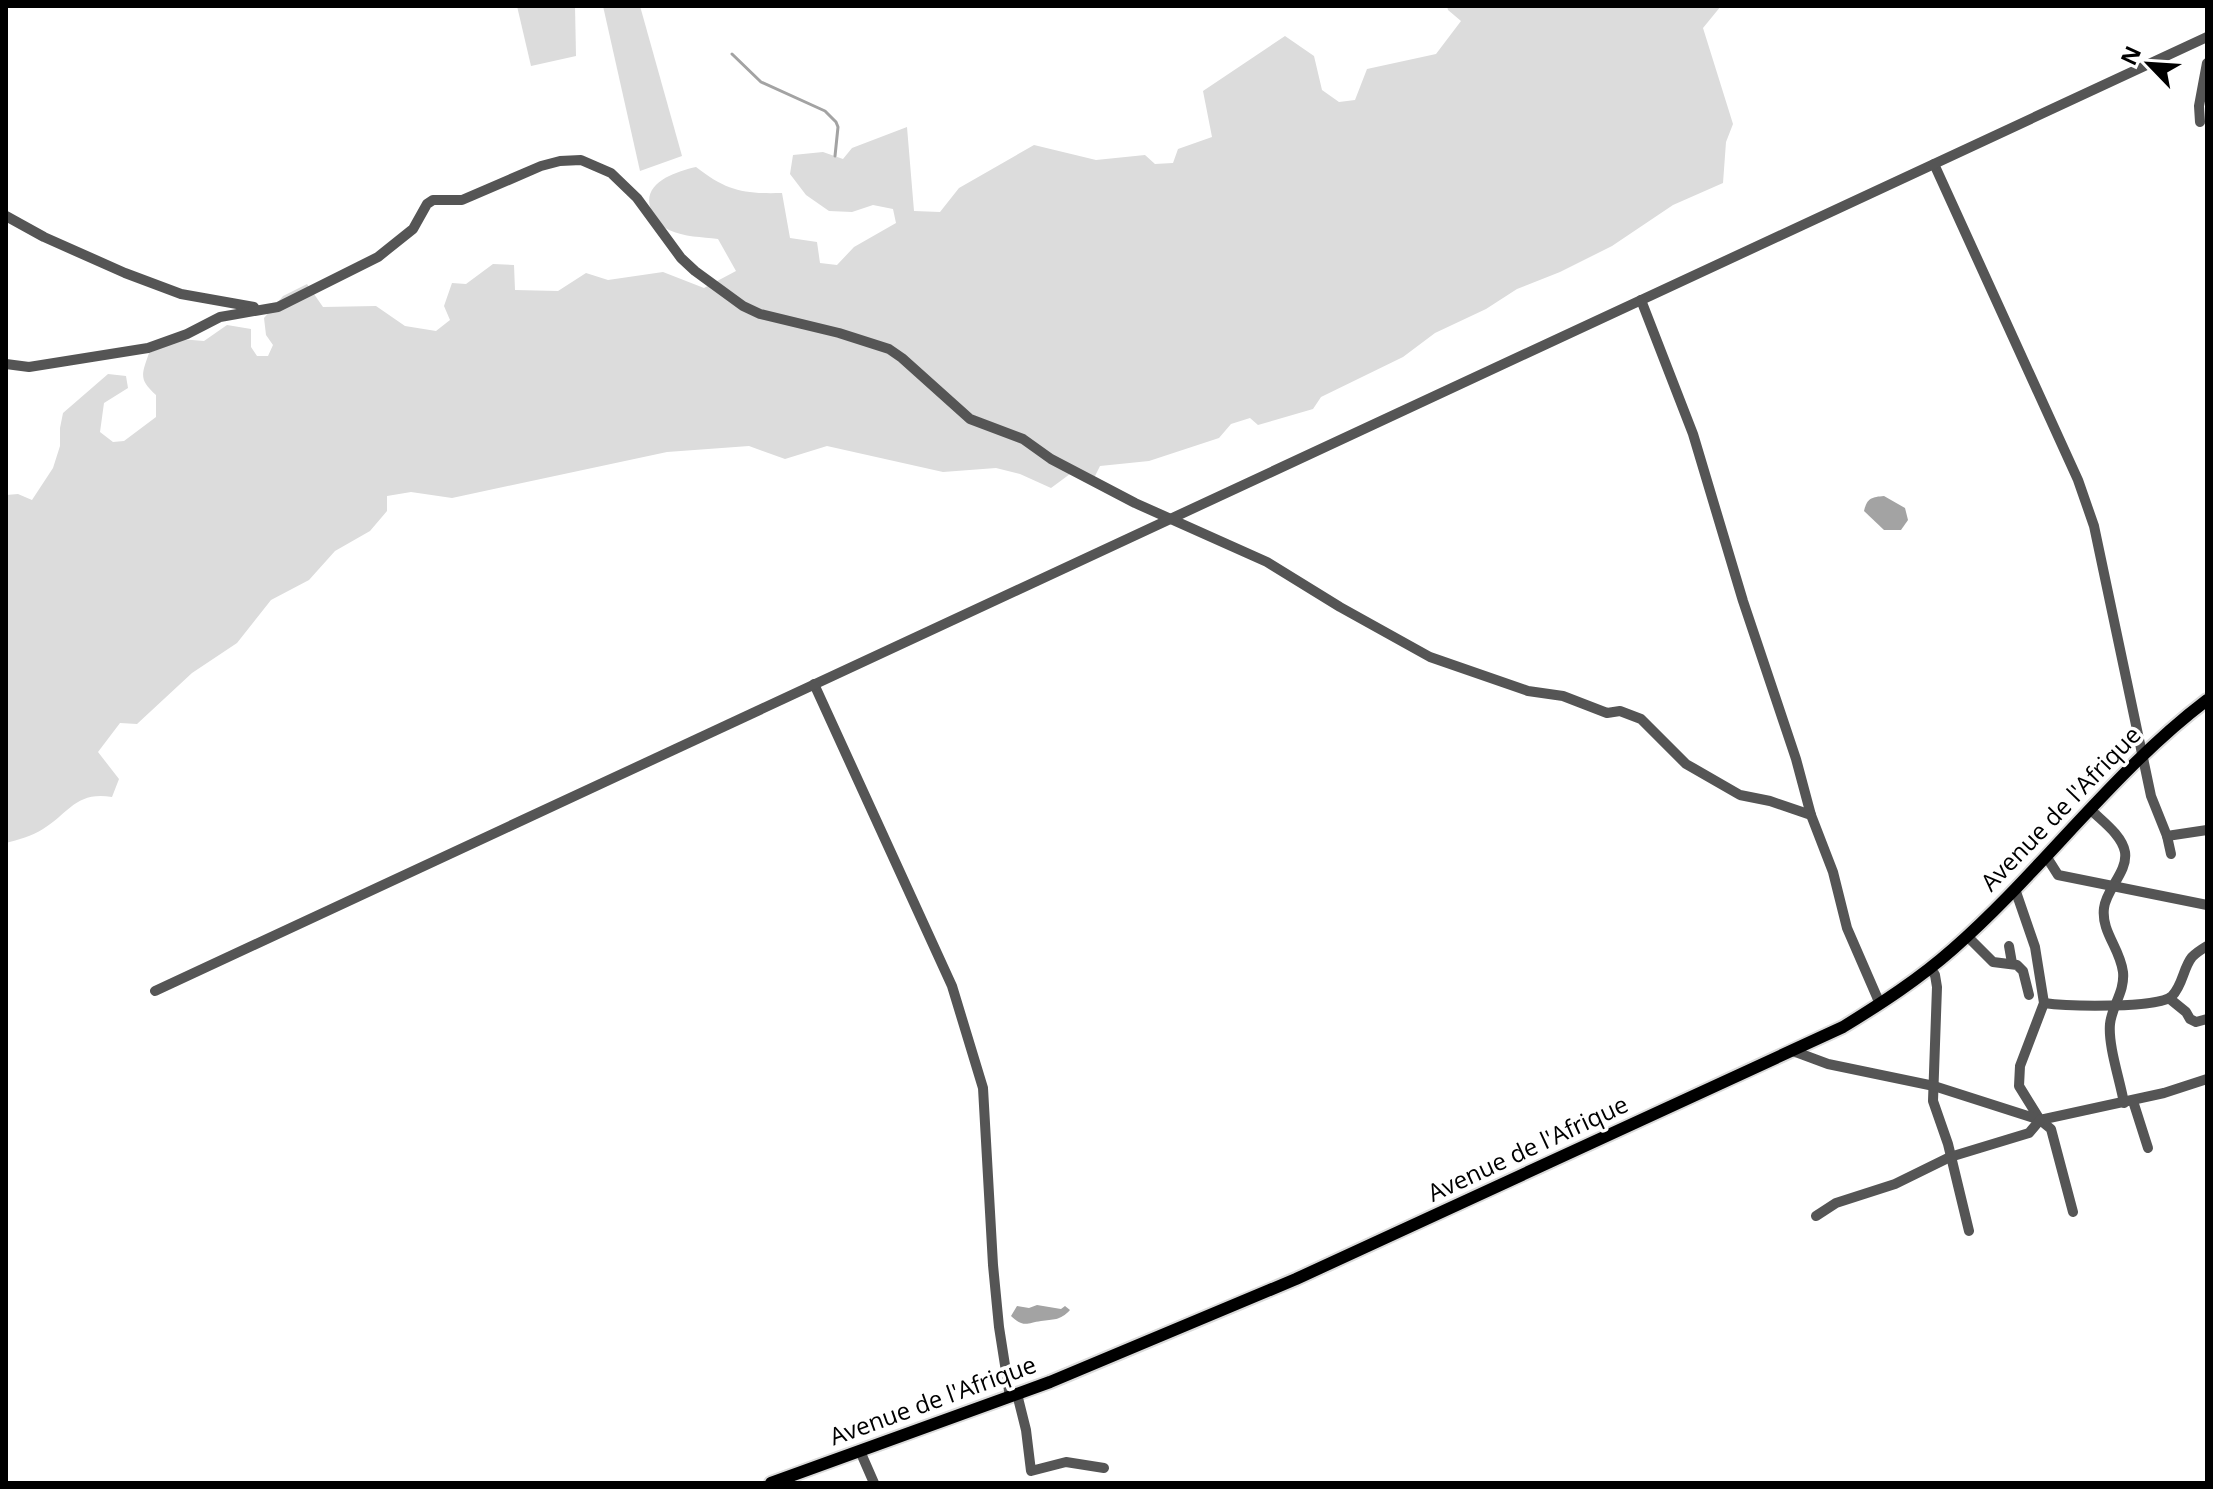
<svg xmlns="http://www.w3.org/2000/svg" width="2213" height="1489" viewBox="0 0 2213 1489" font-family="'Open Sans',sans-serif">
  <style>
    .green { fill: #dcdcdc }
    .water { fill: #a3a3a3 }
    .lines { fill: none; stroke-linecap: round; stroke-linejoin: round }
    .stream { stroke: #a3a3a3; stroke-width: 3 }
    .major-casing { stroke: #dbdbdb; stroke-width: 16 }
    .minor { stroke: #555; stroke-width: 10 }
    .major { stroke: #000; stroke-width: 12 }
    .labels { text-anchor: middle; stroke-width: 7; stroke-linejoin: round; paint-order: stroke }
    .street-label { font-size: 24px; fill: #000; stroke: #fff }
  </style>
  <rect width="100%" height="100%" fill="#fff"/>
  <g class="green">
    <path d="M517,6H575L576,56L531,66Z"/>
    <path d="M603,6H640L682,156L640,171Z"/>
    <path d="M1447,6H1721L1703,28L1733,124L1726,142L1723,183L1673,205L1612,246L1560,272L1517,289L1486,309L1435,333L1403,357L1321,397L1313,409L1258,425L1250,418L1231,424L1219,438L1149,461L1100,466L1092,482L1070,474L1051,488L1020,474L996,468L943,472L827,446L785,459L749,446L667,452L452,498L411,492L387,496V511L370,531L335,551L309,580L271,600L237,643L192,673L137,724L120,723L98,752L119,779L112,797C76,791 69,813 43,829C32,836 18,840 6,843V495L18,494L32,500L53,468L60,446V428L63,413L108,374L126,376L128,388L104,403L100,432L113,442L124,441L156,417V395C138,379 142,374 149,353L180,339L204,341L227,325L251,329V347L257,356H268L273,345L266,335L264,318L283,296L307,284L323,307L376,306L405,326L436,331L450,320L444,306L452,283L466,284L493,264L514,265L515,290L558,291L586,273L608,280L663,272L704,288L736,271L718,239C702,237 684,237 669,230C662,226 656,220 652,212C639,184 674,172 696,167C727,191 743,194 782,193L790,238L817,242L820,263L837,265L854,247L896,223L893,209L873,205L852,212L829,211L806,195L790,174L793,155L823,152L843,159L852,148L907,127L914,211L940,212L959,188L1034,145L1096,160L1145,155L1155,164L1173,163L1178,149L1212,137L1203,91L1285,36L1314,56L1322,90L1339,102L1355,100L1367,69L1436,54L1461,21L1448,10Z"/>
  </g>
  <g class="water">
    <path d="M1884,496L1905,508L1908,520L1901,530H1884L1864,511C1867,498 1872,497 1884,496Z"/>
    <path d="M1037,1305L1061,1309L1065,1306L1070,1310C1060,1321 1053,1319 1041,1321C1027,1323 1024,1328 1011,1316L1017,1306L1029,1308Z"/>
  </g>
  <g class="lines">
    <path class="stream" d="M732,54L761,82L825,111L836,122L838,127L835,156"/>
    <g class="major-casing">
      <path id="major" d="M771,1483L1050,1382L1296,1279L1843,1027C1882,1003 1919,979 1953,949C2042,871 2112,772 2207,700"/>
    </g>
    <g class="minor">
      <path d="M2200,122L2199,106L2207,63"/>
      <path d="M1934,164L2078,480L2094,526L2151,796L2167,836L2207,830"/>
      <path d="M6,216L44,237L125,273L181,294L254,307"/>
      <path d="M1641,300L1693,434L1743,601L1796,759L1811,815L1833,872L1847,928L1880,1004"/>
      <path d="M6,364L29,367L148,348L187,334L220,317L278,307L378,257L413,229L427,204L433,200H462L541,166L560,161L581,160L611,173L637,198L681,258L695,271L743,306L760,314L839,333L889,349L902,358L970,419L1023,439L1051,459L1135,503L1267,562L1340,607L1430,657L1528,691L1563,696L1607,713L1620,711L1641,719L1686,764L1740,795L1770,801L1811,815"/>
      <path d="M814,684L952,986L983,1088L993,1265L999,1327L1010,1397"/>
      <path d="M2091,810C2102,821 2122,835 2125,852C2128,872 2106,889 2104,908C2101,932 2120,948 2123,972C2125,992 2112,1005 2110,1024C2108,1046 2120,1080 2124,1103"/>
      <path d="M2167,836L2171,854"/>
      <path d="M2046,856L2058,875L2207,905"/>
      <path d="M2015,889L2035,947L2044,1003L2020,1066L2019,1086L2040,1120L2051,1129L2073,1212"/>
      <path d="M1967,936L1993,962L2017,965L2023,971L2029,995"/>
      <path d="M2009,946L2012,963"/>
      <path d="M1930,968L1935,975L1937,987L1933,1101L1948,1144L1969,1231"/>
      <path d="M155,991L2207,37"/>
      <path d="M2170,999L2186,1012L2190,1019L2196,1022L2207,1019"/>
      <path d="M2044,1003C2065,1006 2160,1009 2172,996C2183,985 2183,968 2192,957C2196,953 2202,949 2207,946"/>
      <path d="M1793,1051L1828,1064L1934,1086L2040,1120L2164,1093L2207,1079"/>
      <path d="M2133,1101L2148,1148"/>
      <path d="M1816,1216L1836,1203L1895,1184L1950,1157L2029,1133L2040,1120"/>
      <path d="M1017,1394L1026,1430L1031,1471L1066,1462L1104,1468"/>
      <path d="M860,1451L874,1483"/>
    </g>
    <use href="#major" class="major"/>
  </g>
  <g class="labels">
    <g class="street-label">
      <text transform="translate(2061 809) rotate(-46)" y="8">Avenue de l'Afrique</text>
      <text transform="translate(1528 1149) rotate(-25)" y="8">Avenue de l'Afrique</text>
      <text transform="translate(933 1401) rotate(-20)" y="8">Avenue de l'Afrique</text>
    </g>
  </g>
  <rect width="2213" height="1489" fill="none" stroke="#000000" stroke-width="16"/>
  <g transform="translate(2149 64) rotate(295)" stroke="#ffffff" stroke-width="6" paint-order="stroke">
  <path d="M0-6L14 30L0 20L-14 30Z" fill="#000000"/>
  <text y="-12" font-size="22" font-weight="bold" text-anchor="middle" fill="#000000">N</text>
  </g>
</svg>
